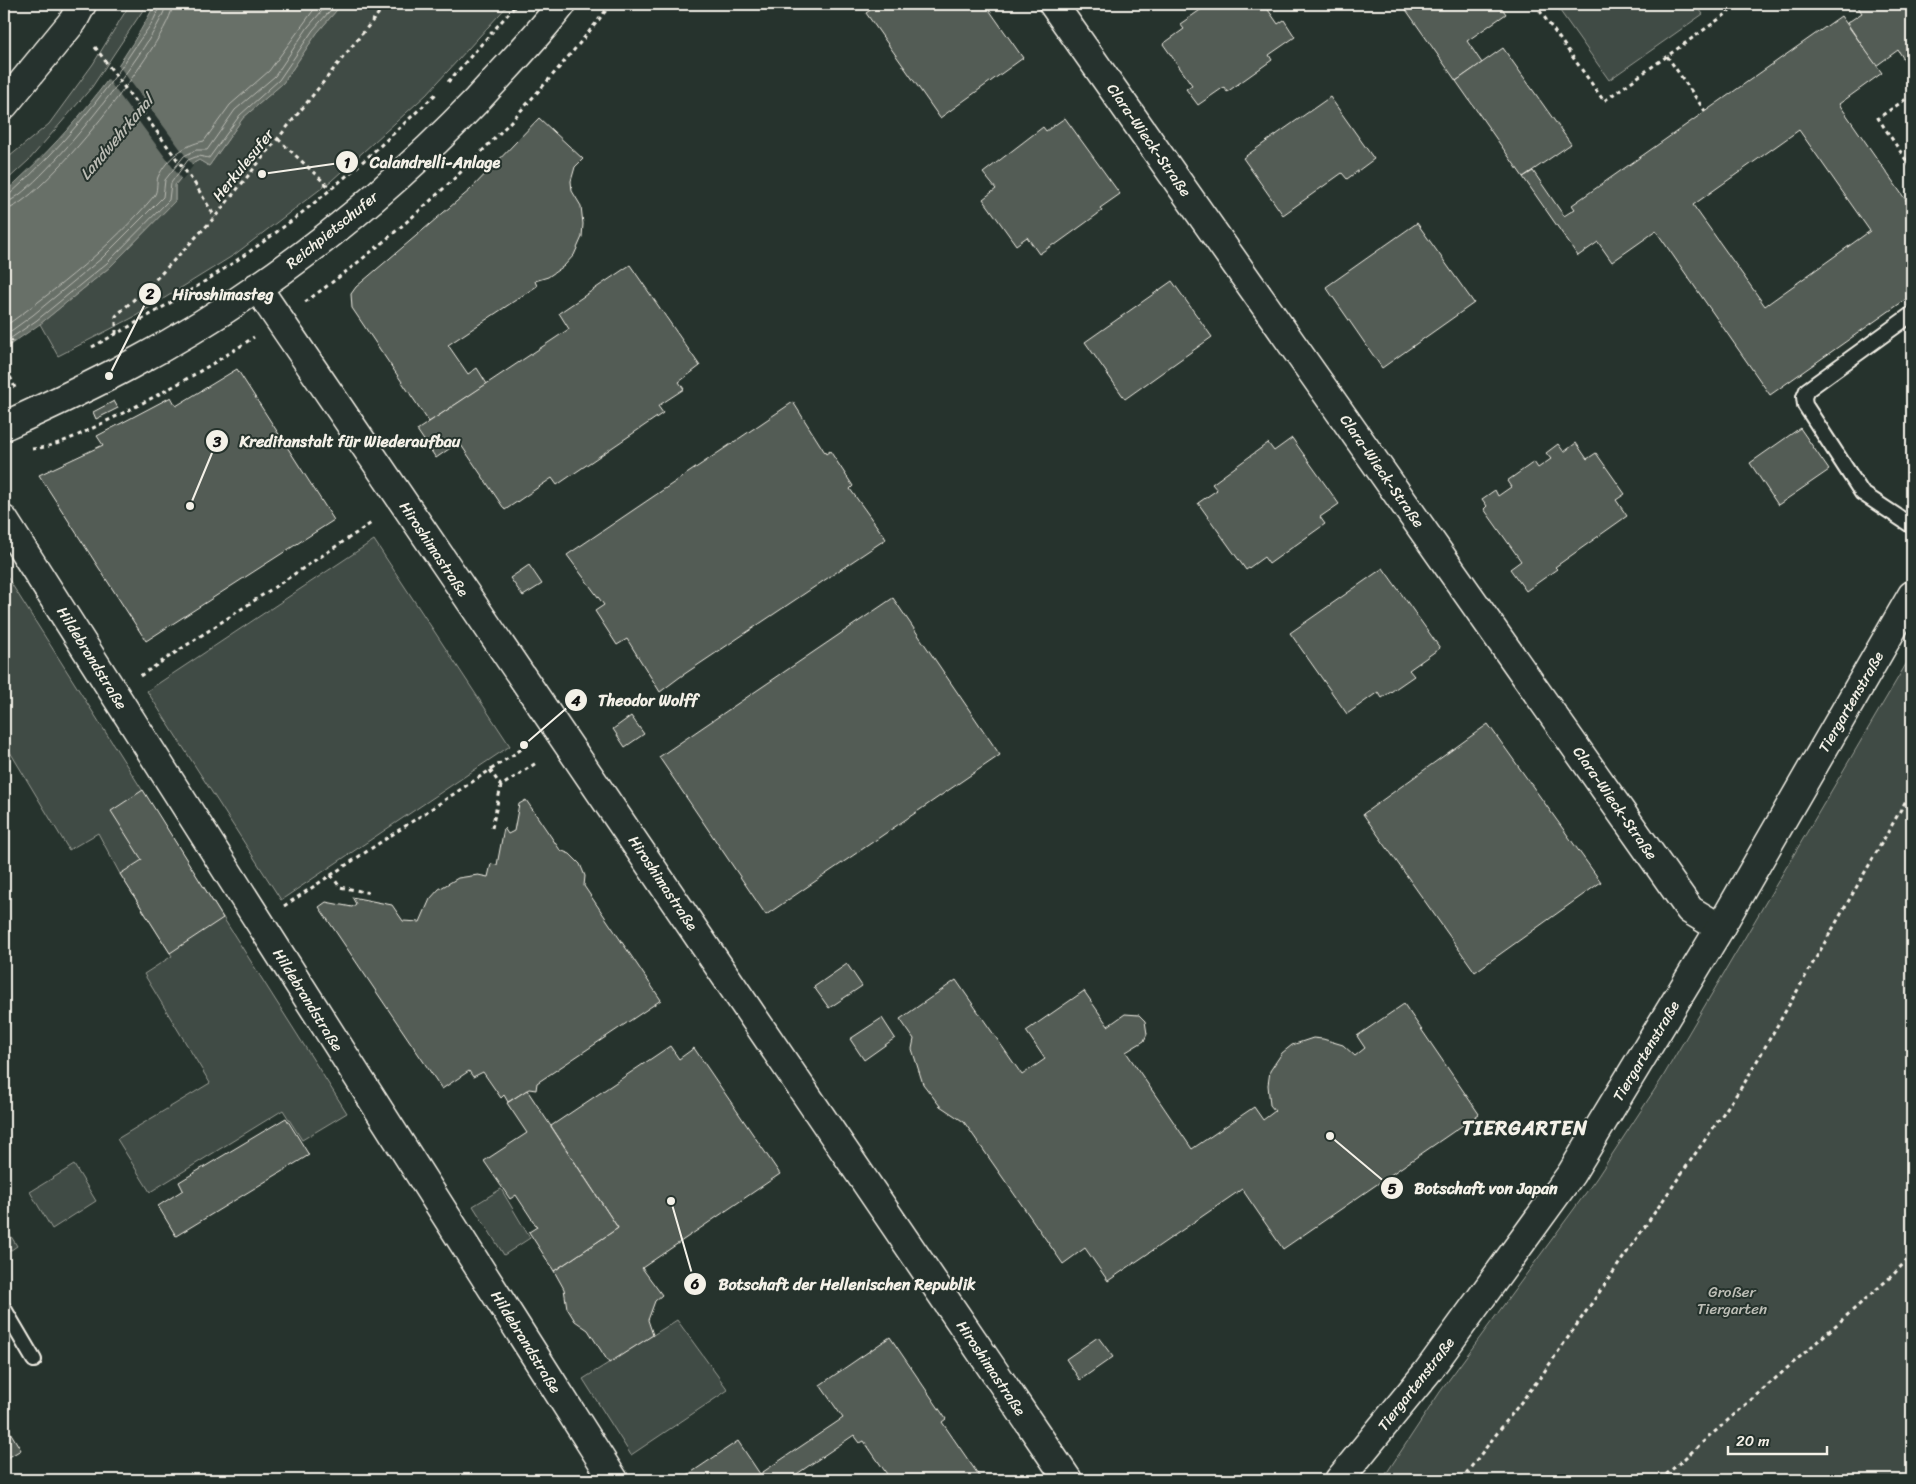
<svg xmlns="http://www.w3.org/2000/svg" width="1916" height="1484" viewBox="0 0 1916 1484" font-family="Sriracha,sans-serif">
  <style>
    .green { fill: #414b45; stroke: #9a9e96 }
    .water { fill: #676f68; stroke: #9fa39b }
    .pier { fill: #26332d }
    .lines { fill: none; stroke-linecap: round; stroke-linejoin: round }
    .shore { stroke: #bcbdb5; stroke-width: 1 }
    .building { fill: #525c55; stroke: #f4f1e8; fill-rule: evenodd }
    .lane-casing { stroke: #f4f1e8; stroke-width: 18 }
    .street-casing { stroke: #f4f1e8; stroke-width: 31 }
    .secondary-casing { stroke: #f4f1e8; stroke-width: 31 }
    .path { stroke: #f4f1e8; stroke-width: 3; stroke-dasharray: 4 4; stroke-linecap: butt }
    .lane { stroke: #26332d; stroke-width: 14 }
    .street { stroke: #26332d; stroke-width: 28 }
    .secondary { stroke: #26332d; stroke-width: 28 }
    .labels { text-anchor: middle; stroke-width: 4; stroke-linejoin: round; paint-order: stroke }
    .street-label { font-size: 15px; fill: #f4f1e8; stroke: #26332d }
    .park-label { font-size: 15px; fill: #bebfb7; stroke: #26332d }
    .water-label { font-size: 16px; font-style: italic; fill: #bcbdb5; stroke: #26332d }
    .district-label { font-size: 20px; font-weight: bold; letter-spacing: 1px; fill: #f4f1e8; stroke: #26332d }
    .leader { fill: none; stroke: #f4f1e8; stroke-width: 2 }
    .callout-dot { fill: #f4f1e8; stroke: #26332d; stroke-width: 2 }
    .mark-label { font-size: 15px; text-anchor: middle; font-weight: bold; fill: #111 }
    .callout-label { font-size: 16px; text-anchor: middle; font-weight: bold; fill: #f4f1e8; stroke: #26332d; stroke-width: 4; stroke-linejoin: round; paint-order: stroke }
  </style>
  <rect width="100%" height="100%" fill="#26332d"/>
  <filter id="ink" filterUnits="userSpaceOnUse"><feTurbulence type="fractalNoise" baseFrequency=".02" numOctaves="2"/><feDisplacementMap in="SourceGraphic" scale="10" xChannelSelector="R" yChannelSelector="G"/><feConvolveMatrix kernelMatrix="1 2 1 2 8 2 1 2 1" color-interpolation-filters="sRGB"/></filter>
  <g filter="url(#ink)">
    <g class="green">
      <path d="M130,4H147L92,87L29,160L4,183V161L49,124L93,64Z"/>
      <path d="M342,4H509L427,94L331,181L234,255L134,317L58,356L40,324L110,267L175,201V185L192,164L199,160L209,166L243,118L283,83L317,33Z"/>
      <path d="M1555,4H1695L1703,14L1609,80Z"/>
      <path d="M374,540L510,746L281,900L147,691Z"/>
      <path d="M4,572L347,1113L302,1140L283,1110L150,1192L117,1139L210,1083L144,974L172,956L120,874L98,833L69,850L4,742Z"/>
      <path d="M1912,654V1480H1382L1440,1392L1596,1179L1661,1080Z"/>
      <path d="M74,1165L96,1201L52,1229L30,1192Z"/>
      <path d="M501,1189L530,1238L504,1255L473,1206Z"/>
      <path d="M4,1225L17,1246L4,1255Z"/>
      <path d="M677,1320L728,1390L631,1455L583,1379Z"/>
    </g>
    <path class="water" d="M155,4H342L317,33L283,83L243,118L209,166L199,160L192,164L175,185V201L110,267L40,324L4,349V193C64,139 118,76 155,4Z"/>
    <path class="pier" d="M116,62L193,166L182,180L106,77Z"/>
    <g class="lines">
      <g class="shore">
        <path d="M4,196L9,195C59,150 101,100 137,44C145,32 158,18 159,4"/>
        <path d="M4,203C32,201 164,34 166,4"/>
        <path d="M4,210C37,209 172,38 173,4"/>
        <path d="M4,327C56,290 113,245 154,196C158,191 156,183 158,177C167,158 184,145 204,141L230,105L269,71L318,4"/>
        <path d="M4,336L33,315L102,258L163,197L165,180L184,156L196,150H207L235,110L275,76L308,27L328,4"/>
        <path d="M4,343L37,320L107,263L169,200L171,183L188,160L198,156L209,158L240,115L279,80L313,30L336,4"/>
      </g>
    </g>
    <g class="building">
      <path d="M879,4H985L1023,58L940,118L866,13Z"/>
      <path d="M1209,4H1264L1278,24L1284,20L1295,37L1269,55L1272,60L1227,92L1224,87L1198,105L1186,89L1192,85L1163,44L1184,29L1180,24Z"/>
      <path d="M1402,4H1499L1506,14L1467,41L1482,63L1456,81Z"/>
      <path d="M1856,4H1912V56L1905,61L1898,50L1876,66L1847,23L1862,13Z"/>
      <path d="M1841,16L1882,73L1839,104L1912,209V295L1770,395L1656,231L1612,262L1598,242L1578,256L1523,177L1533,171L1564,216L1575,209L1572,205ZM1799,130L1870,231L1765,306L1693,205Z"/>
      <path d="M1503,48L1571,144L1523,177L1456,81Z"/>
      <path d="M1330,97L1374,159L1347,179L1342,173L1283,215L1243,158Z"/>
      <path d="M539,118L583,159L575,167L571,181L572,191L581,206L583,224L582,237L574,255L564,266L548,277L535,281L537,286L448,345L468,374L477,368L487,384L429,422L352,308L351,294L356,287L470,190Z"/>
      <path d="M1065,118L1120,194L1100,208L1102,211L1055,245L1054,244L1039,254L1027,237L1016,245L983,199L996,189L983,173L1043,127L1046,131Z"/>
      <path d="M1417,223L1474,303L1382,368L1326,287Z"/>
      <path d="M630,265L700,366L679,382L684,389L658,406L663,413L557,485L552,478L505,510L459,442L436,458L417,430L569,329L559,313Z"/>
      <path d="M1172,281L1212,337L1125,399L1085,342Z"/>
      <path d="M237,369L334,520L146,641L39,475L103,445L97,436L171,397L176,406Z"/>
      <path d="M114,401L118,408L96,419L93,412Z"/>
      <path d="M793,402L826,454L830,451L853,486L850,489L886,539L680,677L660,692L627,639L617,645L595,611L604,605L567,555Z"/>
      <path d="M1800,428L1829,470L1778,505L1750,463Z"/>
      <path d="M1292,438L1339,504L1320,517L1325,524L1269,564L1264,557L1246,570L1198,503L1217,490L1212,484L1268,443L1274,451Z"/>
      <path d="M1576,443L1587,459L1596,453L1625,494L1616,500L1627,516L1555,567L1557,569L1526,591L1510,569L1521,561L1484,509L1487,506L1482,499L1495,490L1498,496L1511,487L1507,481L1534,462L1538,468L1551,459L1546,453L1558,444L1564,452Z"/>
      <path d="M529,565L542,584L523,596L510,578Z"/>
      <path d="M1383,568L1440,648L1409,670L1414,676L1382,698L1378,692L1347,714L1290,633Z"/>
      <path d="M893,598L1000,755L766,915L659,757Z"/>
      <path d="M631,716L644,734L625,747L613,729Z"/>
      <path d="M1488,724L1601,882L1475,972L1363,814Z"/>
      <path d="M143,790L223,918L170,953L120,874L142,860L111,811Z"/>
      <path d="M526,800L560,850L570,854L580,864L585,876L584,886L661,1000L537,1083L536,1090L529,1089L508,1102L504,1095L501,1098L483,1072L473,1077L469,1071L442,1089L319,907L326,902L352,907L356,904L352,897L392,905L403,921L420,922L430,899L439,889L458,878L478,875L488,877L491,864L497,865L504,828L508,834L514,831L519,804Z"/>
      <path d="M847,964L862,986L829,1008L814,987Z"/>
      <path d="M956,980L1022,1075L1045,1059L1026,1031L1084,991L1108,1026L1125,1014L1139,1015L1145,1021L1147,1034L1144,1041L1126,1052L1192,1149L1254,1107L1263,1120L1275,1111L1270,1105L1268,1085L1270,1071L1282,1053L1292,1045L1313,1038L1323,1039L1343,1045L1355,1056L1365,1048L1357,1036L1404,1004L1479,1114L1283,1249L1242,1189L1108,1281L1085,1248L1063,1264L964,1122L940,1106L923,1084L912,1049L914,1039L900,1019Z"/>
      <path d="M882,1018L895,1038L864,1060L850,1039Z"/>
      <path d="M670,1046L679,1059L694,1048L780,1174L642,1268L662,1295L655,1301L648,1320L653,1335L609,1363L588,1330L575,1321L567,1308L564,1289L554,1271L618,1228L551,1126Z"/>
      <path d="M527,1090L618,1228L554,1271L529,1232L537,1227L516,1195L510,1199L484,1161L527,1133L507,1103Z"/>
      <path d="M286,1118L309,1155L176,1236L158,1206L183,1190L179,1182Z"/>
      <path d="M890,1337L946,1419L942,1422L982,1480H891L864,1441L860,1443L854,1435L788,1480H680L738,1441L760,1474L843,1418L820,1385Z"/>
      <path d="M1098,1337L1113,1357L1080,1380L1066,1359Z"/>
      <path d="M4,1422L21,1450L4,1460Z"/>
    </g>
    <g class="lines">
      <g class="lane-casing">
        <g id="lane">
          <path d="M1912,314L1807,390L1804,397L1805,405L1862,493L1912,526"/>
          <path d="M4,1309L34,1360"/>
        </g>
      </g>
      <g class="street-casing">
        <g id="street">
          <path d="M1053,4L1690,910L1720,928"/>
          <path d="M257,287L1068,1480"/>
          <path d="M4,520L614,1480"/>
        </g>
      </g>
      <g class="secondary-casing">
        <g id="secondary">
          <path d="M4,105L73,21L82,4"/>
          <path d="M4,426C46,407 89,387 130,365C259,297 376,205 477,100C506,68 536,38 562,4"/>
          <path d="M1339,1480L1428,1371L1571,1174L1720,928L1912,595"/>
        </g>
      </g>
      <g class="path">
        <path d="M1535,4L1604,101L1729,12L1723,4"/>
        <path d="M95,47L195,184L215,217"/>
        <path d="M1667,56L1705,111"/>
        <path d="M448,82L517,4"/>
        <path d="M1912,95L1878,118L1912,169"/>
        <path d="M278,139L331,189"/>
        <path d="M305,302C422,219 524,116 611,4"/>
        <path d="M116,334V316L158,277L215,217L386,4"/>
        <path d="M4,346L13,340"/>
        <path d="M92,347C165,308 235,265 299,215C348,177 393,134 438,92"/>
        <path d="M4,362L15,388"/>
        <path d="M32,449C61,446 86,431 113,418C161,394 210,367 254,337"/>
        <path d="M140,676L373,522"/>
        <path d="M490,770L501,786L536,763"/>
        <path d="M492,828L501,786"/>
        <path d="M331,875L340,887L370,893"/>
        <path d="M284,906L525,747"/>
        <path d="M1461,1480L1542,1375L1745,1082L1912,790"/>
        <path d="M1660,1480L1894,1274L1912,1254"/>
      </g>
      <use href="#lane" class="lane"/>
      <use href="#street" class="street"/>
      <use href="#secondary" class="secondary"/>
    </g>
  </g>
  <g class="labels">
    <g class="street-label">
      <text transform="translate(1149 140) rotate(55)" y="5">Clara-Wieck-Straße</text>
      <text transform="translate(243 165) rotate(-51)" y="5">Herkulesufer</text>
      <text transform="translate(332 230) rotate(-39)" y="5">Reichpietschufer</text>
      <text transform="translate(1382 471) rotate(55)" y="5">Clara-Wieck-Straße</text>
      <text transform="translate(434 549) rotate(56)" y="5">Hiroshimastraße</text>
      <text transform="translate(92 658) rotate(58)" y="5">Hildebrandstraße</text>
      <text transform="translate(1851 702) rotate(-60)" y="5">Tiergartenstraße</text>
      <text transform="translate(1615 803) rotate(55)" y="5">Clara-Wieck-Straße</text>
      <text transform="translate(663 883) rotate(56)" y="5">Hiroshimastraße</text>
      <text transform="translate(308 1000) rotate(58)" y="5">Hildebrandstraße</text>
      <text transform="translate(1646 1051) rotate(-59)" y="5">Tiergartenstraße</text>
      <text transform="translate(526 1342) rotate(58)" y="5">Hildebrandstraße</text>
      <text transform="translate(991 1368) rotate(56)" y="5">Hiroshimastraße</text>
      <text transform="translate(1416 1384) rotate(-52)" y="5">Tiergartenstraße</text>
    </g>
    <g class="park-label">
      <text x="1732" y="1297">Großer<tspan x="1732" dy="17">Tiergarten</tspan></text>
    </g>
    <g class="water-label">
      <text transform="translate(116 137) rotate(-50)" y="6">Landwehrkanal</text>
    </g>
    <g class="district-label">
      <text x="1525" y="1135">TIERGARTEN</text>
    </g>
  </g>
  <path class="leader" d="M262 174L347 162M109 376L150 294M190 506L217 441M524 745L576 700M1330 1136L1392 1188M671 1201L695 1284"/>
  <g class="callout-dot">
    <circle cx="262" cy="174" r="5"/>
    <circle cx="109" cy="376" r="5"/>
    <circle cx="190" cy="506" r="5"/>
    <circle cx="524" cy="745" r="5"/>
    <circle cx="1330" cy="1136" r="5"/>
    <circle cx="671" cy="1201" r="5"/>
    <circle cx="347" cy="162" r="12"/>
    <circle cx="150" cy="294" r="12"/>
    <circle cx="217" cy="441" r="12"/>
    <circle cx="576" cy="700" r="12"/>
    <circle cx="1392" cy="1188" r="12"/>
    <circle cx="695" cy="1284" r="12"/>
  </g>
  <g class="mark-label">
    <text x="347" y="168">1</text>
    <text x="150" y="299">2</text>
    <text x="217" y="447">3</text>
    <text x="576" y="706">4</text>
    <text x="1392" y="1194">5</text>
    <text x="695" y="1289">6</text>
  </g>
  <g class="callout-label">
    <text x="435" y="168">Calandrelli-Anlage</text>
    <text x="223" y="300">Hiroshimasteg</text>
    <text x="350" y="447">Kreditanstalt für Wiederaufbau</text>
    <text x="648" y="706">Theodor Wolff</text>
    <text x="1486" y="1194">Botschaft von Japan</text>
    <text x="847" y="1290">Botschaft der Hellenischen Republik</text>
  </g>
  <rect width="1916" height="1484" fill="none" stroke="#26332d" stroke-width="20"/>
  <rect x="10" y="10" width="1896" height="1464" fill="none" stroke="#f4f1e8" stroke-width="2" filter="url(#ink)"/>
  <path d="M1728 1446v8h99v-8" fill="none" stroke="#f4f1e8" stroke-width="2.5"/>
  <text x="1736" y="1446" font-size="15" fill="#f4f1e8" stroke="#26332d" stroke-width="4" paint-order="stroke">20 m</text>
</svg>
